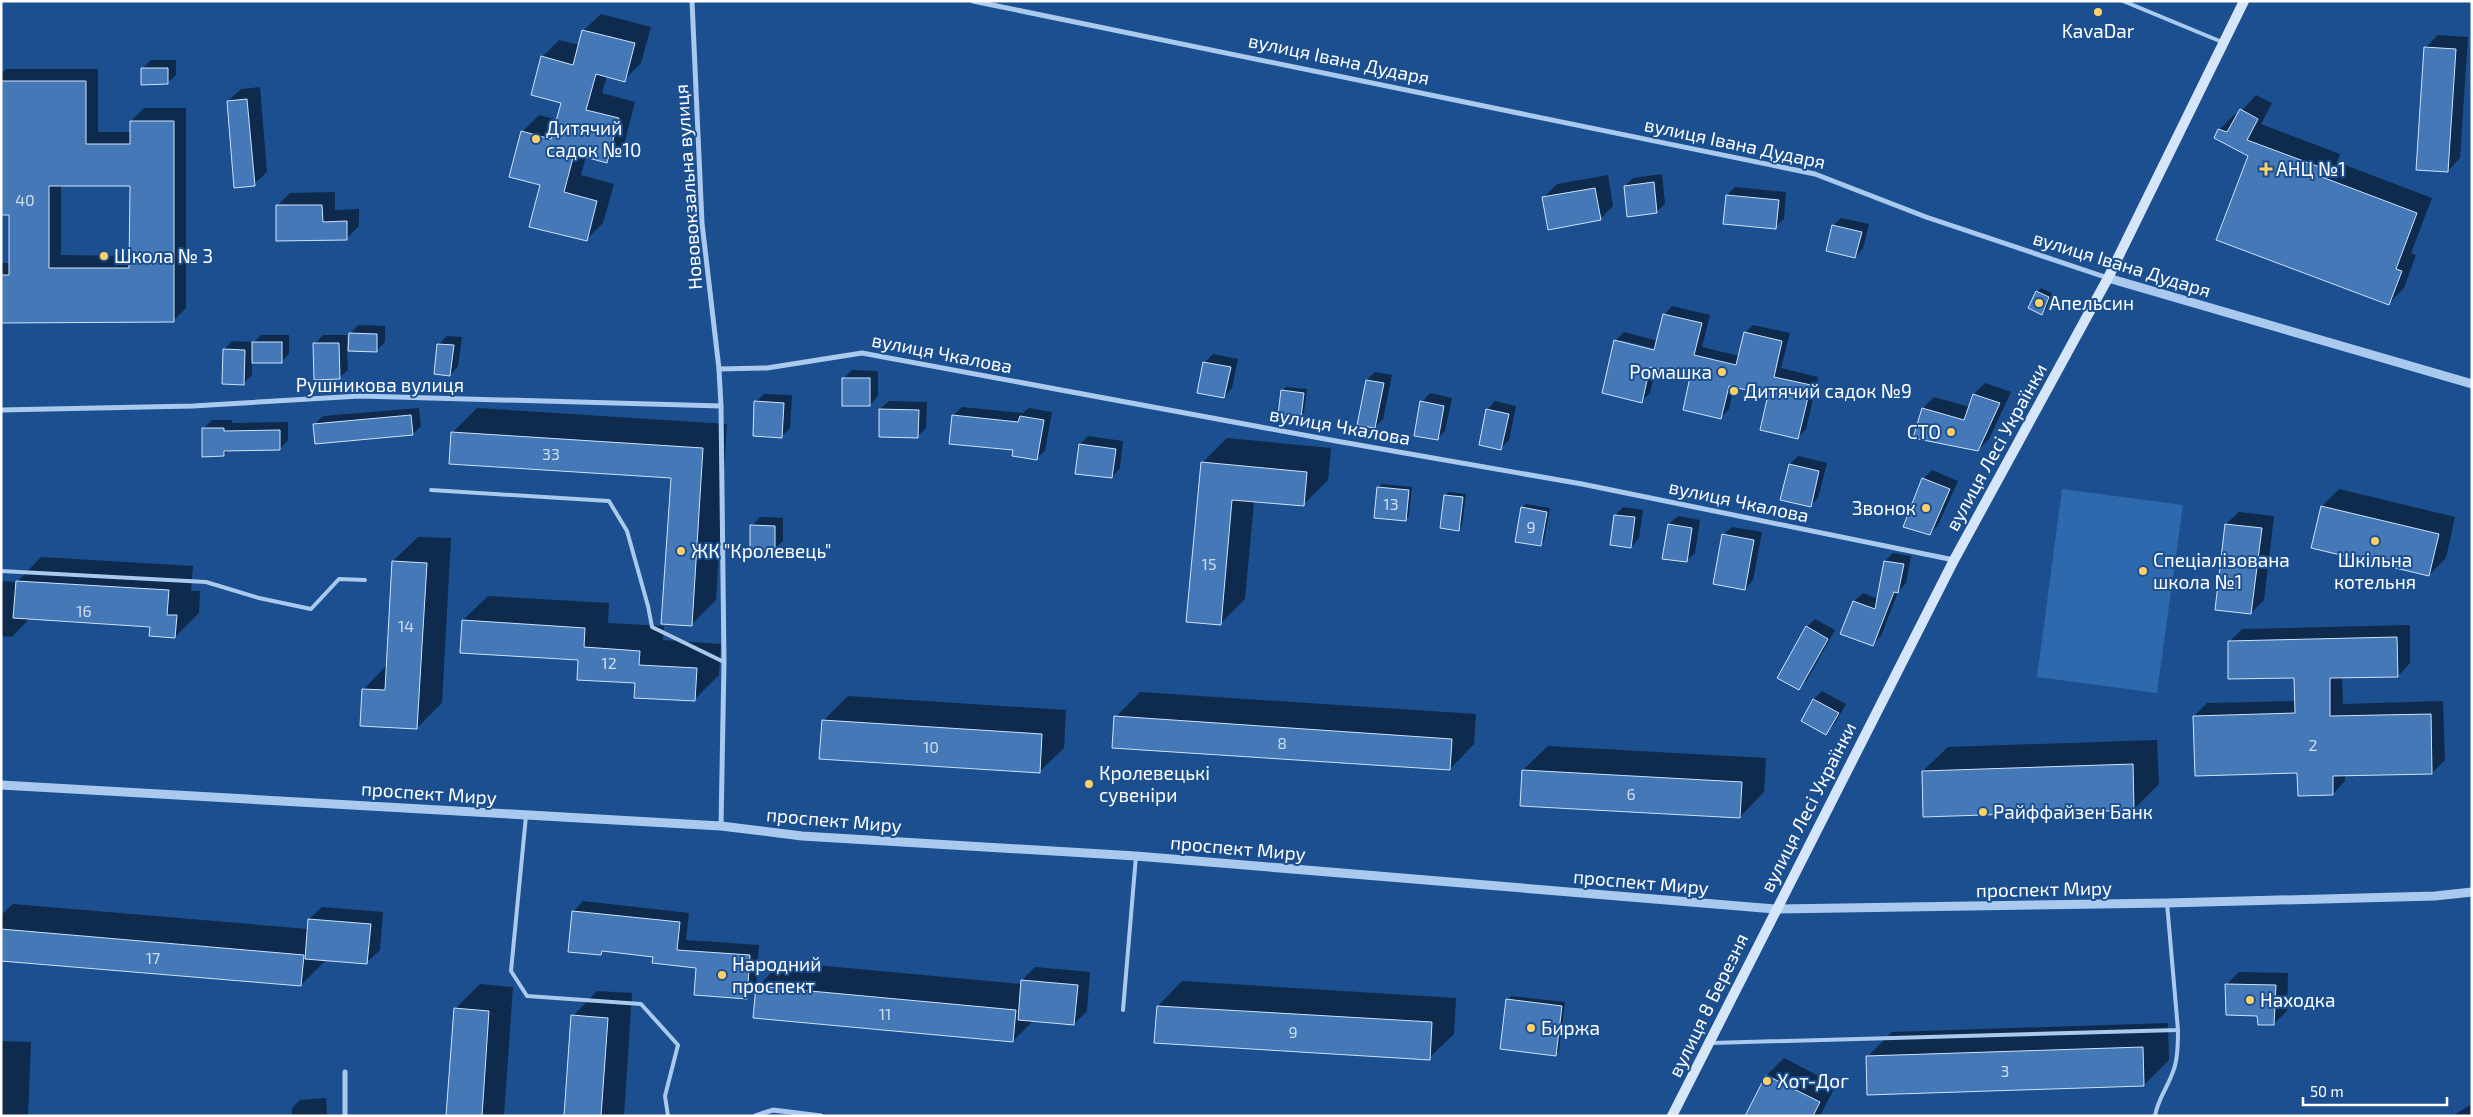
<svg xmlns="http://www.w3.org/2000/svg" width="2473" height="1117" viewBox="0 0 2473 1117" font-family="'Exo 2',sans-serif">
  <style>
    .green { fill: #2e69ad }
    .shadow { fill: #0007; fill-rule: evenodd }
    .building { fill: #4478b7; stroke: #cfe3fa; fill-rule: evenodd }
    .lines { fill: none; stroke-linecap: round; stroke-linejoin: round }
    .service { stroke: #a9c9ee; stroke-width: 4 }
    .minor { stroke: #a9c9ee; stroke-width: 5 }
    .tertiary { stroke: #a9c9ee; stroke-width: 9 }
    .secondary { stroke: #d6e6fa; stroke-width: 10 }
    .poi-dot { fill: #ffd166; stroke: #1b4f8f; stroke-width: 2 }
    .labels { text-anchor: middle; stroke-width: 4; stroke-linejoin: round; paint-order: stroke }
    .number-label { font-size: 16px; fill: #d0dded }
    .poi-label { font-size: 19px; fill: #fff; stroke: #1b4f8f; text-anchor: start }
    .street-label { font-size: 19px; fill: #fff; stroke: #1b4f8f }
  </style>
  <rect width="100%" height="100%" fill="#1b4f8f"/>
  <path class="green" d="M2062,489L2183,505L2157,693L2037,677Z"/>
  <g class="shadow">
    <path d="M601,14L651,27L641,63L624,80L607,76L602,93L635,102L624,145L607,162L586,156L581,175L614,184L603,223L586,240L541,185L522,132L539,115L558,120L562,102L542,57L559,40L580,45L584,30Z"/>
    <path d="M2438,35L2468,37L2460,158L2448,171L2425,48Z"/>
    <path d="M151,60H176V75L167,83L143,68Z"/>
    <path d="M6,69H98V132H131V121L144,108H186V308L173,321H1V263H10V213H1V74ZM61,185H131L130,256L61,255Z"/>
    <path d="M260,87L267,172L254,184L228,101L241,89Z"/>
    <path d="M2256,95L2272,103L2261,124L2340,154L2337,162L2432,198L2411,253L2416,255L2404,288L2388,304L2250,156L2219,130L2235,114L2238,115Z"/>
    <path d="M1662,174L1665,204L1656,212L1625,186L1633,178Z"/>
    <path d="M1608,175L1613,206L1600,219L1544,197L1557,184Z"/>
    <path d="M1735,187L1786,192L1784,219L1775,227L1727,195Z"/>
    <path d="M335,192V210L359,209V226L346,239L277,206L290,193Z"/>
    <path d="M1841,218L1869,224L1863,248L1855,257L1833,226Z"/>
    <path d="M2041,288L2052,293L2046,310L2042,313L2037,292Z"/>
    <path d="M1672,306L1710,315L1702,347L1739,356L1745,333L1753,325L1790,333L1781,368L1818,377L1806,429L1797,438L1770,394L1734,386L1729,409L1720,418L1692,376L1656,367L1650,393L1641,401L1615,341L1624,332L1658,341L1664,315ZM1620,340L1661,350L1660,352L1620,343Z"/>
    <path d="M358,325L385,326V342L376,351L347,350L348,370L339,378L315,344L323,335H347V349H350V334Z"/>
    <path d="M261,335H289V354L281,362H252V375L244,383L224,350L232,341L254,342Z"/>
    <path d="M447,336L462,337L458,366L450,375L439,344Z"/>
    <path d="M1213,354L1238,359L1232,388L1224,397L1204,363Z"/>
    <path d="M852,370L878,371V396L870,405L843,379Z"/>
    <path d="M1375,372L1392,375L1383,419L1375,427L1367,380Z"/>
    <path d="M1985,383L2011,392L1989,439L1978,450L1915,437L1923,408L1934,397L1970,407L1974,394Z"/>
    <path d="M1286,387L1307,389L1304,412L1300,416L1282,391Z"/>
    <path d="M1430,393L1452,398L1445,431L1437,439L1422,402Z"/>
    <path d="M764,394L792,395L790,428L782,436L756,402Z"/>
    <path d="M889,401L927,402L926,428L918,436L880,409Z"/>
    <path d="M1495,401L1516,406L1509,440L1501,448L1487,410Z"/>
    <path d="M962,407L1023,413L1029,408L1052,412L1045,451L1036,459L1014,449L953,415Z"/>
    <path d="M419,408L421,426L413,434L315,424L323,416Z"/>
    <path d="M477,408L727,424L716,600L691,625L672,477L452,433Z"/>
    <path d="M212,420H232V423L288,422V440L280,449L229,450L224,455L203,429Z"/>
    <path d="M1088,436L1123,441L1120,468L1112,477L1080,444Z"/>
    <path d="M1227,438L1331,448L1328,480L1303,505L1254,501L1245,599L1220,624L1202,463Z"/>
    <path d="M1798,456L1827,463L1818,498L1810,506L1790,464Z"/>
    <path d="M1932,470L1958,481L1938,525L1930,534L1923,479Z"/>
    <path d="M1382,484L1412,487L1409,516L1405,519L1378,488Z"/>
    <path d="M2339,489L2455,517L2446,558L2429,575L2322,506Z"/>
    <path d="M1449,492L1466,494L1462,526L1458,529L1445,495Z"/>
    <path d="M1526,504L1550,508L1544,541L1540,545L1522,508Z"/>
    <path d="M1623,507L1643,510L1639,538L1631,547L1615,516Z"/>
    <path d="M2239,512L2274,516L2264,600L2251,613L2226,524Z"/>
    <path d="M1678,516L1700,520L1695,553L1686,561L1669,524Z"/>
    <path d="M760,517L783,518V541L774,549L752,526Z"/>
    <path d="M1732,527L1762,532L1753,580L1745,589L1723,535Z"/>
    <path d="M418,537L451,538L442,703L417,728L363,690L387,665L393,561Z"/>
    <path d="M1893,553L1911,556L1906,583L1898,592L1881,636L1872,644L1842,633L1854,601L1863,593L1878,599L1885,561Z"/>
    <path d="M41,557L193,566L191,591H200L199,613L175,637L151,626L30,618L12,637L1,636V581L17,582Z"/>
    <path d="M488,596L609,603L608,623L664,626L663,640L721,644L719,675L694,700L637,682L580,659L463,620Z"/>
    <path d="M1815,619L1835,630L1807,680L1799,688L1807,627Z"/>
    <path d="M2410,625V663L2398,676L2342,677L2343,704L2443,701L2445,760L2432,773L2345,775V781L2333,794L2298,772L2194,716L2207,703L2296,701V676L2229,642L2242,629Z"/>
    <path d="M1822,691L1846,704L1834,725L1826,733L1803,720L1814,699Z"/>
    <path d="M1140,692L1476,714L1474,744L1450,769L1116,717Z"/>
    <path d="M848,696L1066,710L1064,748L1039,772L823,721Z"/>
    <path d="M2157,740L2159,784L2134,809L1923,771L1948,747Z"/>
    <path d="M1548,746L1766,758L1764,792L1740,817L1523,770Z"/>
    <path d="M583,901L689,913L686,940L759,945L756,988L782,962L1022,984V980L1035,967L1090,972L1087,1011L1074,1024L1034,1020L1013,1041L757,987L746,998L698,966L654,956L605,950L601,954L569,950L574,911Z"/>
    <path d="M13,904L308,929L309,919L322,907L383,912L380,950L367,962L326,960L301,985L1,960V915Z"/>
    <path d="M2239,972L2288,973L2287,1011L2274,1024L2258,1014L2226,985Z"/>
    <path d="M1182,981L1456,998L1454,1034L1429,1058L1158,1006Z"/>
    <path d="M480,984L513,987L504,1116H447L455,1009Z"/>
    <path d="M597,991L632,993L624,1116H566L573,1016Z"/>
    <path d="M1511,996L1565,1002L1559,1051L1555,1055L1507,1000Z"/>
    <path d="M2168,1023L2169,1060L2144,1085L1867,1057L1892,1032Z"/>
    <path d="M1,1041L31,1042L28,1116H1Z"/>
    <path d="M1784,1058L1836,1085L1820,1116H1746L1767,1075Z"/>
    <path d="M326,1098L327,1116H292V1108L300,1100Z"/>
    <path d="M2472,1104V1116H2452Z"/>
  </g>
  <g class="building">
    <path d="M582,30L635,43L625,82L596,74L586,110L619,118L607,163L574,154L564,192L597,201L587,241L529,227L540,185L509,177L521,131L551,139L561,103L531,95L541,56L573,65Z"/>
    <path d="M2424,47L2456,49L2448,172L2416,170Z"/>
    <path d="M141,68H168V84L141,85Z"/>
    <path d="M1,81H86V144H130V121H174V322L1,323V275H9V215H1ZM49,186H130L129,268H49Z"/>
    <path d="M247,99L255,186L234,188L227,101Z"/>
    <path d="M2240,109L2258,119L2247,140L2325,169L2322,177L2417,213L2396,269L2402,271L2389,305L2216,240L2248,156L2214,138L2218,129L2227,132Z"/>
    <path d="M1654,182L1657,213L1627,217L1624,186Z"/>
    <path d="M1595,188L1601,220L1548,230L1542,197Z"/>
    <path d="M1726,195L1779,200L1776,229L1723,224Z"/>
    <path d="M276,205H322L323,222L347,221V240L276,241Z"/>
    <path d="M1832,225L1862,232L1855,258L1826,251Z"/>
    <path d="M2036,291L2049,297L2042,315L2028,308Z"/>
    <path d="M1663,314L1702,323L1694,355L1736,365L1744,332L1782,341L1774,377L1811,385L1798,439L1760,430L1768,395L1729,386L1721,419L1683,410L1690,377L1650,367L1642,403L1602,393L1614,340L1654,350Z"/>
    <path d="M349,333L377,334V352L348,351Z"/>
    <rect x="252" y="342" width="30" height="21"/>
    <path d="M313,343H339L340,379L314,380Z"/>
    <path d="M437,344L454,345L450,376L434,374Z"/>
    <path d="M223,349L245,350L244,385L222,384Z"/>
    <path d="M1203,362L1231,367L1224,398L1197,393Z"/>
    <rect x="842" y="378" width="28" height="28"/>
    <path d="M1366,380L1384,383L1375,428L1357,425Z"/>
    <path d="M1281,390L1304,393L1301,417L1278,415Z"/>
    <path d="M1973,394L2000,403L1978,451L1913,438L1922,408L1964,420Z"/>
    <path d="M754,401L784,403L782,438L753,436Z"/>
    <path d="M1420,401L1444,406L1438,440L1414,436Z"/>
    <path d="M879,409L919,410L918,438L879,437Z"/>
    <path d="M1486,409L1509,414L1501,450L1479,445Z"/>
    <path d="M411,415L413,435L315,444L313,424Z"/>
    <path d="M952,415L1018,422L1020,416L1044,420L1037,460L1012,456L1013,450L949,444Z"/>
    <path d="M202,428H224V431L280,430V450L224,451V456L202,457Z"/>
    <path d="M451,432L703,448L692,626L661,624L671,478L449,464Z"/>
    <path d="M1079,444L1116,449L1112,478L1075,474Z"/>
    <path d="M1201,462L1307,472L1304,506L1232,500L1221,625L1186,622Z"/>
    <path d="M1789,464L1819,471L1811,507L1780,500Z"/>
    <path d="M1922,478L1950,489L1930,535L1903,527Z"/>
    <path d="M1377,487L1409,490L1406,521L1374,518Z"/>
    <path d="M1444,495L1463,497L1459,531L1440,528Z"/>
    <path d="M2321,506L2439,534L2429,576L2311,548Z"/>
    <path d="M1521,507L1547,512L1541,546L1515,542Z"/>
    <path d="M1614,515L1635,517L1631,548L1610,545Z"/>
    <path d="M1668,524L1692,528L1687,562L1662,559Z"/>
    <path d="M2225,524L2262,528L2251,614L2215,610Z"/>
    <path d="M750,525L775,526V550H750Z"/>
    <path d="M1722,534L1754,540L1745,590L1713,584Z"/>
    <path d="M392,561L427,563L417,729L360,726L362,689L385,690Z"/>
    <path d="M1884,561L1904,564L1898,593L1894,592L1873,646L1840,634L1853,601L1875,609Z"/>
    <path d="M16,581L169,590L167,615H177L175,638L149,636L150,627L13,618Z"/>
    <path d="M462,620L585,628L584,647L640,651L639,665L697,668L695,701L634,698L635,683L577,680L578,660L460,653Z"/>
    <path d="M1806,626L1828,639L1799,690L1777,678Z"/>
    <path d="M2397,637L2398,677L2330,678V716L2431,714L2432,774L2333,776V795L2298,796L2297,773L2195,776L2193,716L2295,713L2294,678L2228,679V641Z"/>
    <path d="M1813,699L1839,713L1826,735L1801,721Z"/>
    <path d="M1114,716L1452,739L1450,770L1112,748Z"/>
    <path d="M822,720L1042,734L1040,773L819,759Z"/>
    <path d="M2133,764L2134,810L1923,817L1922,771Z"/>
    <path d="M1522,770L1742,782L1740,818L1520,806Z"/>
    <path d="M572,911L680,922L677,950L750,955L747,999L694,995L696,968L652,963L653,957L602,951L601,955L568,952Z"/>
    <path d="M308,919L371,924L367,964L305,959Z"/>
    <path d="M1,929L304,955L301,986L1,961Z"/>
    <path d="M1021,980L1078,985L1074,1025L1018,1020Z"/>
    <path d="M2225,984L2276,985L2274,1025H2258L2257,1016L2226,1015Z"/>
    <path d="M756,986L1016,1010L1013,1042L753,1018Z"/>
    <path d="M1506,999L1562,1006L1556,1056L1500,1049Z"/>
    <path d="M1157,1006L1432,1022L1430,1060L1154,1043Z"/>
    <path d="M454,1008L489,1011L482,1116H446Z"/>
    <path d="M571,1015L608,1018L601,1116H564Z"/>
    <path d="M2143,1047L2144,1086L1867,1095L1866,1056Z"/>
    <path d="M1766,1075L1820,1102L1813,1116H1745Z"/>
  </g>
  <g class="lines">
    <g class="service">
      <path d="M2123,1L2222,42"/>
      <path d="M431,490L609,501L627,531L648,606L652,627L724,662"/>
      <path d="M1,571L206,582L259,598L311,609L339,579L365,580"/>
      <path d="M526,816L511,971L527,996L641,1004L678,1045L665,1096L668,1116"/>
      <path d="M1123,1010L1136,856"/>
      <path d="M1711,1043L2178,1030L2167,903"/>
      <path d="M2155,1116C2158,1096 2173,1081 2176,1061C2178,1051 2178,1040 2178,1030"/>
    </g>
    <g class="minor">
      <path d="M973,1L1815,174L1926,217L2108,278"/>
      <path d="M719,369L767,368L862,353L1336,441L1582,484L1954,560"/>
      <path d="M1,410L193,406L360,396L721,406L719,369L702,223L692,1"/>
      <path d="M721,826L724,662L721,406"/>
      <path d="M345,1116V1072"/>
      <path d="M755,1116L773,1110L821,1116"/>
    </g>
    <g class="tertiary">
      <path d="M2108,278L2472,384"/>
      <path d="M1,785L721,826L802,836L1136,856L1775,909L2167,903L2435,896L2472,892"/>
    </g>
    <path class="secondary" d="M1672,1116L1954,560L2108,278L2244,1"/>
  </g>
  <g class="poi-dot">
    <circle cx="2098" cy="12" r="5"/>
    <circle cx="536" cy="139" r="5"/>
    <path d="M2263.5 161.5h5v5h5v5h-5v5h-5v-5h-5v-5h5z"/>
    <circle cx="104" cy="256" r="5"/>
    <circle cx="2039" cy="303" r="5"/>
    <circle cx="1722" cy="372" r="5"/>
    <circle cx="1734" cy="391" r="5"/>
    <circle cx="1951" cy="432" r="5"/>
    <circle cx="1926" cy="508" r="5"/>
    <circle cx="2375" cy="541" r="5"/>
    <circle cx="681" cy="551" r="5"/>
    <circle cx="2143" cy="571" r="5"/>
    <circle cx="1089" cy="784" r="5"/>
    <circle cx="1983" cy="812" r="5"/>
    <circle cx="722" cy="975" r="5"/>
    <circle cx="2250" cy="1000" r="5"/>
    <circle cx="1531" cy="1028" r="5"/>
    <circle cx="1767" cy="1081" r="5"/>
  </g>
  <g class="labels">
    <g class="number-label">
      <text x="25" y="206">40</text>
      <text x="551" y="460">33</text>
      <text x="1391" y="510">13</text>
      <text x="1531" y="533">9</text>
      <text x="1209" y="570">15</text>
      <text x="84" y="617">16</text>
      <text x="406" y="632">14</text>
      <text x="609" y="669">12</text>
      <text x="1282" y="749">8</text>
      <text x="2313" y="751">2</text>
      <text x="931" y="753">10</text>
      <text x="1631" y="800">6</text>
      <text x="153" y="964">17</text>
      <text x="885" y="1020">11</text>
      <text x="1293" y="1038">9</text>
      <text x="2005" y="1077">3</text>
    </g>
    <g class="poi-label">
      <text x="2098" y="38" text-anchor="middle">KavaDar</text>
      <text x="546" y="135">Дитячий<tspan x="546" dy="22">садок №10</tspan></text>
      <text x="2276" y="176">АНЦ №1</text>
      <text x="114" y="263">Школа № 3</text>
      <text x="2049" y="310">Апельсин</text>
      <text x="1712" y="379" text-anchor="end">Ромашка</text>
      <text x="1744" y="398">Дитячий садок №9</text>
      <text x="1941" y="439" text-anchor="end">СТО</text>
      <text x="1916" y="515" text-anchor="end">Звонок</text>
      <text x="691" y="558">ЖК "Кролевець"</text>
      <text x="2153" y="567">Спеціалізована<tspan x="2153" dy="22">школа №1</tspan></text>
      <text x="2375" y="567" text-anchor="middle">Шкільна<tspan x="2375" dy="22">котельня</tspan></text>
      <text x="1099" y="780">Кролевецькі<tspan x="1099" dy="22">сувеніри</tspan></text>
      <text x="1993" y="819">Райффайзен Банк</text>
      <text x="732" y="971">Народний<tspan x="732" dy="22">проспект</tspan></text>
      <text x="2260" y="1007">Находка</text>
      <text x="1541" y="1035">Биржа</text>
      <text x="1777" y="1088">Хот-Дог</text>
    </g>
    <g class="street-label">
      <text transform="translate(1339 59) rotate(12)" y="7">вулиця Івана Дударя</text>
      <text transform="translate(1735 143) rotate(12)" y="7">вулиця Івана Дударя</text>
      <text transform="translate(688 187) rotate(-94)" y="7">Нововокзальна вулиця</text>
      <text transform="translate(2122 264) rotate(17)" y="7">вулиця Івана Дударя</text>
      <text transform="translate(942 353) rotate(11)" y="7">вулиця Чкалова</text>
      <text x="380" y="392">Рушникова вулиця</text>
      <text transform="translate(1340 426) rotate(10)" y="7">вулиця Чкалова</text>
      <text transform="translate(1996 447) rotate(-61)" y="7">вулиця Лесі Українки</text>
      <text transform="translate(1739 501) rotate(12)" y="7">вулиця Чкалова</text>
      <text transform="translate(429 793) rotate(4)" y="7">проспект Миру</text>
      <text transform="translate(1808 807) rotate(-63)" y="7">вулиця Лесі Українки</text>
      <text transform="translate(834 820) rotate(5)" y="7">проспект Миру</text>
      <text transform="translate(1238 848) rotate(5)" y="7">проспект Миру</text>
      <text transform="translate(1641 882) rotate(5)" y="7">проспект Миру</text>
      <text transform="translate(2044 889) rotate(-1)" y="7">проспект Миру</text>
      <text transform="translate(1708 1005) rotate(-64)" y="7">вулиця 8 Березня</text>
    </g>
  </g>
  <rect width="2473" height="1117" fill="none" stroke="#ffffff" stroke-width="5"/>
  <path d="M2303 1097v8h144v-8" fill="none" stroke="#ffffff" stroke-width="2.5"/>
  <text x="2310" y="1097" font-size="15" fill="#ffffff" stroke="#1b4f8f" stroke-width="4" paint-order="stroke">50 m</text>
</svg>
